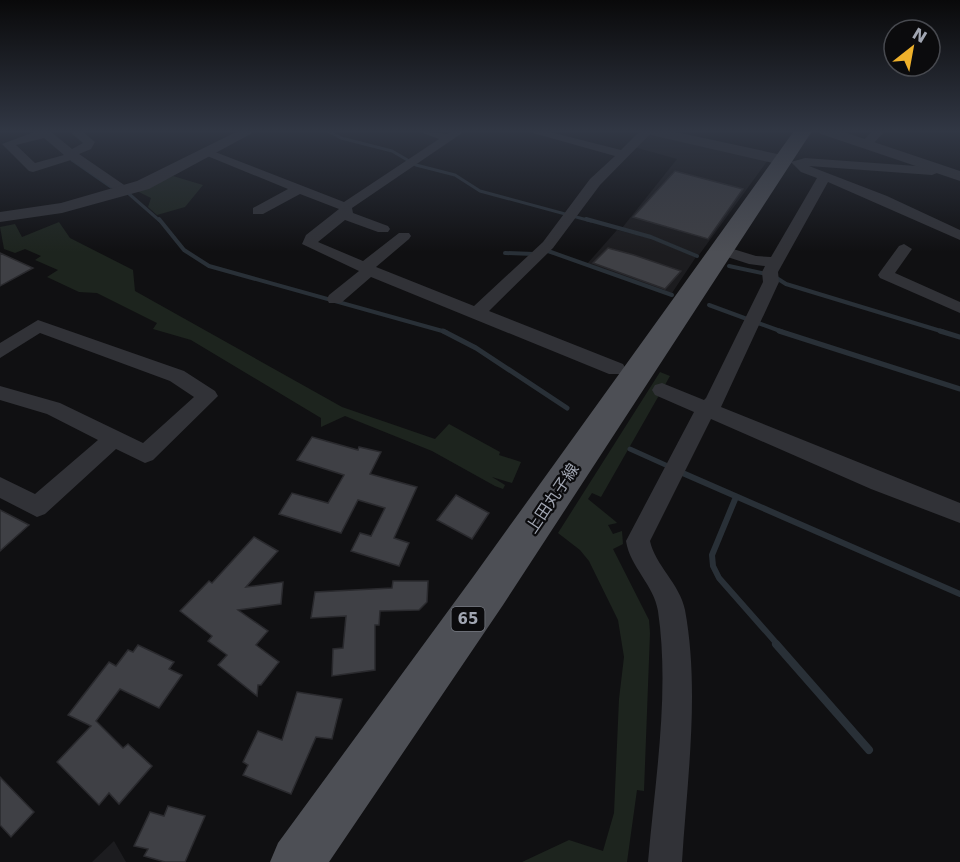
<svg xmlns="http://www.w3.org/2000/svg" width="960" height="862" viewBox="0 0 960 862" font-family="'DejaVu Sans','Noto Sans JP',sans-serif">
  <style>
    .built { fill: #1c1c1f }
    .green { fill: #1d241e }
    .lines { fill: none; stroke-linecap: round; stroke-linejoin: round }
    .stream-far4 { stroke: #293037; stroke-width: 3 }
    .stream-far3 { stroke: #293037; stroke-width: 4 }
    .stream-far2 { stroke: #293037; stroke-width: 5 }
    .stream-far1 { stroke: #293037; stroke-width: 6 }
    .stream { stroke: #293037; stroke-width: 8 }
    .building { fill: #3f4045; stroke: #2a2a2e; stroke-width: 1.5 }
    .minor { fill: #313237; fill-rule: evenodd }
    .tertiary { fill: #313237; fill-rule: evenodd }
    .primary { fill: #4d4f55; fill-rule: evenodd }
    .labels { text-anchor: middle; stroke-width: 4.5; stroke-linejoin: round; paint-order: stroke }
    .shield { fill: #0b0b0d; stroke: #747880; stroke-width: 1.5 }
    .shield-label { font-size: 15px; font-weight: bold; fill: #a1a6b2 }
    .street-label { font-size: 16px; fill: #a1a6b2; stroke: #0b0b0d }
  </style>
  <rect width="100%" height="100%" fill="#101012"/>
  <g class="built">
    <path d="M649,133L768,160L699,255L652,236L622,228L677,159L634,147Z"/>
    <path d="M617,230L650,238L696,257L672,293L587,264Z"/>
    <path d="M114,841L126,862H92Z"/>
  </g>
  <g class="green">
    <path d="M173,176L203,185L185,207L157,215L148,207L151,198L137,191Z"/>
    <path d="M59,222L70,238L133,270L135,291L342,407L435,439L449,424L500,452L499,455L521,462L512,483L492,477L505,485L503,489L495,486L432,451L345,416L321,427V418L191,340L153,329L157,323L97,293L79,292L47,277L58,270L35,260L41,256L25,249L15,253L4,249L0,227L15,224L22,237Z"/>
    <path d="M660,372L670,376L601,497L592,493L588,499L615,521L617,523L608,525L613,534L622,531L623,544L613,549L649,620L650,633L644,791L637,790L627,862H522L569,840L603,851L614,813L619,699L624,657L618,620L589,561L580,550L558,533Z"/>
  </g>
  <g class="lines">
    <g class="stream-far4">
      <path d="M328,131L341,138L392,151L416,165L455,175L480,191L591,221"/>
      <path d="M72,160L111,187"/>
      <path d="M128,193L160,221"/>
    </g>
    <g class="stream-far3">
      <path d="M159,219L184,250L209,266L446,332"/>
      <path d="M586,219L651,237L697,256"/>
      <path d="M543,252L548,251L672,295"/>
      <path d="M505,253L534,254"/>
      <path d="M729,266L766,274"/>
      <path d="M775,277L786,284L944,332"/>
      <path d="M709,305L747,319"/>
      <path d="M758,323L783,332"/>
    </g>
    <g class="stream-far2">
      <path d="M443,331L476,348L567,408"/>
      <path d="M779,331L960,389"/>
      <path d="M940,331L960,337"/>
      <path d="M630,449L670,467"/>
    </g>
    <g class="stream-far1">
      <path d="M678,471L960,594"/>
      <path d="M736,497L712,555L713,566L719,578L778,645"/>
    </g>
    <path class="stream" d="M776,644L869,750"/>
  </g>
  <g class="building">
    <path d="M675,171L743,189L708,239L633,217Z"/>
    <path d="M608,248L634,255L681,271L665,289L593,263Z"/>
    <path d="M0,253L33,268L0,286Z"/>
    <path d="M312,437L358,450L359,447L381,452L370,474L417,487L394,538L409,543L399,566L351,551L360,533L371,536L385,508L358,500L341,533L279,514L292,493L328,503L344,475L297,460Z"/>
    <path d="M456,495L489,513L472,539L437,520Z"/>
    <path d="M0,510L29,525L0,551Z"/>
    <path d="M254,537L278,551L246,587L283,582L281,604L238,610L268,631L256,645L279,662L261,685H258L257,696L218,665L227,655L208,641L212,636L180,611L209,581L212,583Z"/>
    <path d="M393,581H428L427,602L419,610L380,611L379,625H375V670L332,676L333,649L343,648L346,616L311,618L315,592L392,588Z"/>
    <path d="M138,645L174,662L169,669L182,675L159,708L120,689L96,721L123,748L128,744L152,766L119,804L109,793L99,805L57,762L91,726L68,715L109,662L116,666L128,650L133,652Z"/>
    <path d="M297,692L342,699L332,739L316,737L291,794L243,775L248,765L243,762L258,731L282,740Z"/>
    <path d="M0,777L34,812L11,837L0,825Z"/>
    <path d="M168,806L205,816L185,862H165L144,856L148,849L134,846L150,812L164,816Z"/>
  </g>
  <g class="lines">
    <g class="minor">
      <path d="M37,131H50L72,149L83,143L69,131H82L95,142L91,149L79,154L133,191L131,194H121L71,160L33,172L29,171L2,144ZM44,138L64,155L35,163L16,145Z"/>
      <path d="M418,131L447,134L451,131H465L352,208L353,213L388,226L390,229L388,232H378L345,220L318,242L363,261L399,233H409L411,236L409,239L376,267L474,306L543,242L590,179L615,156L526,131H546L621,150L640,131H653L600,185L553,248L489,311L623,364L626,369L623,374H609L371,277L341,303H329L327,299L329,295L359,271L302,244L306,235L339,209L300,194L263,214H253V208L288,189L200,153L210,150L344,202L439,139Z"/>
      <path d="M872,131H885L871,146H863L861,143Z"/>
      <path d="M805,158L930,167L942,165V171L932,175L809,166L887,196L960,230V240L828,182L778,272L779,282L721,407L960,503V523L871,489L711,419L650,541C655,565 680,584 685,610C700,692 687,780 682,862H648C655,780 670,693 658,611C654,585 630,567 626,541L694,412L655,395L652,390L655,385L662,383L704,400L706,398L763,282L762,272L765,266L749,264L715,253L712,250L720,245L756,256L771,257L817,178L801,172L791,162Z"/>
      <path d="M904,244L912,249L895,273L960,302V313L880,278L878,275L880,272L899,246Z"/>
      <path d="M38,320L184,371L215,391L218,396L153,460L145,463L116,449L45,514L37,517L0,498V477L35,494L98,440L47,414L0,400V386L60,403L143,443L194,397L170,381L40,333L0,358V343Z"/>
    </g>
    <g class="tertiary">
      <path d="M238,131H256L149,189L62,213L0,222V212L61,203L137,181Z"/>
      <path d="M644,131H671L782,155L790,160L782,165L651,135Z"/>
      <path d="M819,131H841L960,171V181L821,134Z"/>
    </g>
    <path class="primary" d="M794,131H812L503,605L329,862H270L278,843L473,577Z"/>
  </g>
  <linearGradient id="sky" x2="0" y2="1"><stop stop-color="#09090a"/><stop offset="0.52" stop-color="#313744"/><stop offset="1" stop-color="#313744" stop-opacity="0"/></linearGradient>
  <rect width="960" height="252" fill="url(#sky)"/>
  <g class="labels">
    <rect class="shield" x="451.5" y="607" width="33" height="24" rx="4.5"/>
    <g class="shield-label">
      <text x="468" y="624">65</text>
    </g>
    <g class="street-label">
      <text transform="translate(552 498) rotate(-56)" y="6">上田丸子線</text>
    </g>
  </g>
  <g transform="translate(912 48) rotate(31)"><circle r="28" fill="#0b0b0d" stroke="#47494f" stroke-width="1.5"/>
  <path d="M0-4.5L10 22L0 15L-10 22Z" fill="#efb12b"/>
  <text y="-9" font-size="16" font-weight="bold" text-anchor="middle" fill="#a1a6b2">N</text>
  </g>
</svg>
